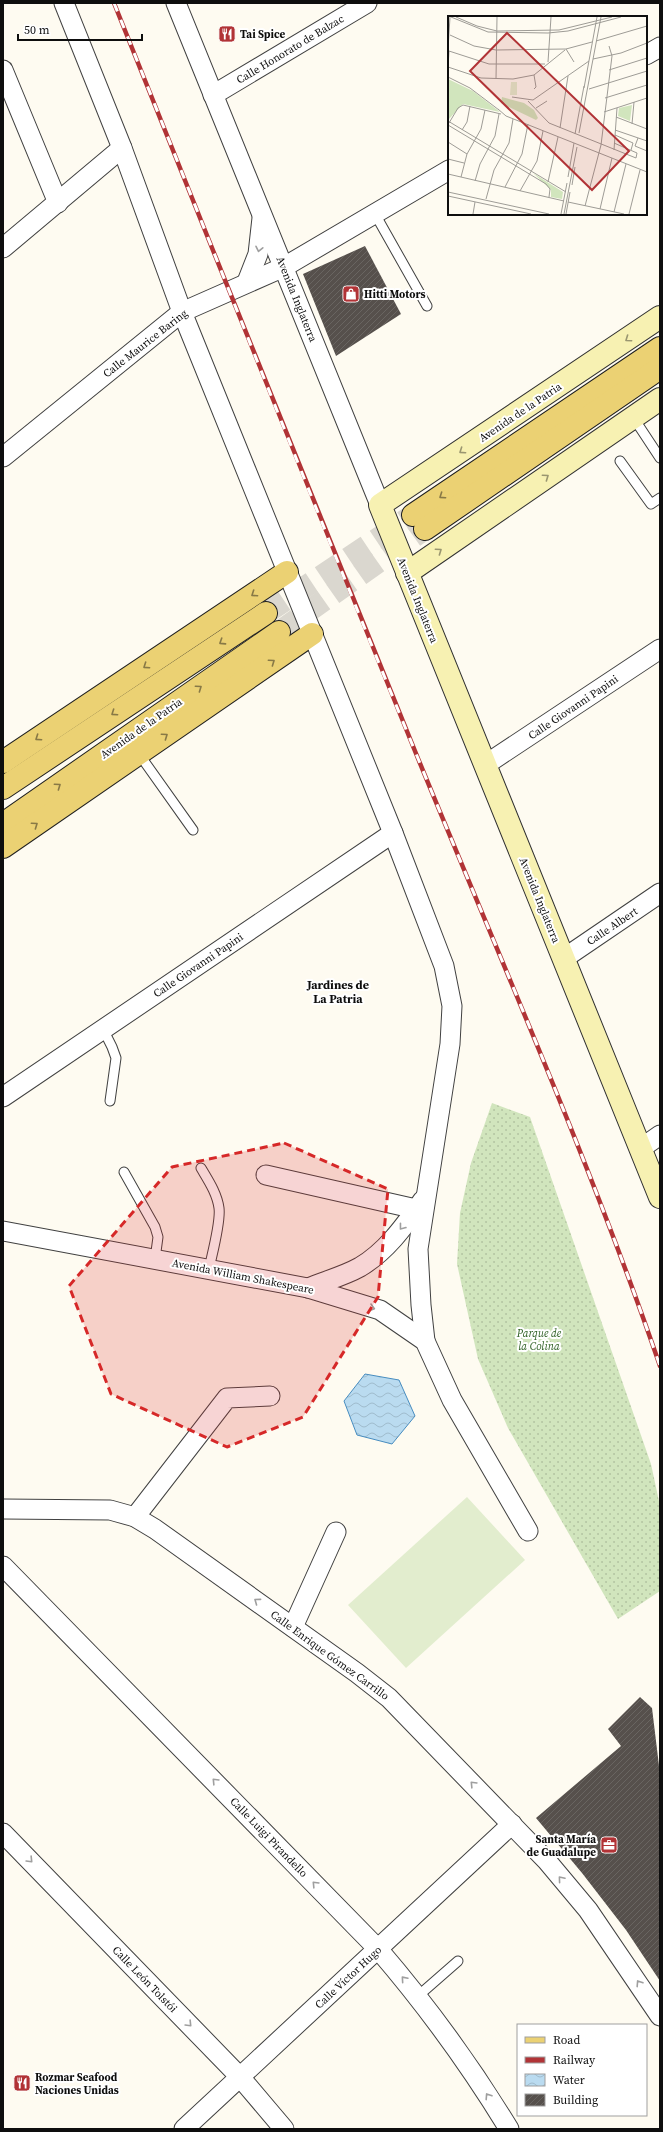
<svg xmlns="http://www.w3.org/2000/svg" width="663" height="2132" viewBox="0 0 663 2132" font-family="'Source Serif 4',serif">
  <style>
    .grass { fill: url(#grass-dots) }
    .pitch { fill: #e2edce }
    .water { fill: url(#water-waves); stroke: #488dc0 }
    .building { fill: url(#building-hatch) }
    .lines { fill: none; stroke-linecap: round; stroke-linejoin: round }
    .primary-tunnel { stroke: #dad7cf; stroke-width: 22; stroke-dasharray: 22 11; stroke-linecap: butt }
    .lane-casing { stroke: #414141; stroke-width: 11 }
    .street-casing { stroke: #414141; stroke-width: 21 }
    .secondary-casing { stroke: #303030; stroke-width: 24 }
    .primary-casing { stroke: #1f1f1f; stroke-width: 24 }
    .lane { stroke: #fff; stroke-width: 9 }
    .street { stroke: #fff; stroke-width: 19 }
    .secondary { stroke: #f7f1b2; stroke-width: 22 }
    .primary { stroke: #ebd173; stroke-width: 22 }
    .rail-casing { stroke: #b13336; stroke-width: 4.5 }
    .rail { stroke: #fff; stroke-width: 3; stroke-dasharray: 9; stroke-linecap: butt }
    .oneway { stroke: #9f9f9f }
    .oneway2 { stroke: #9a9670 }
    .oneway3 { stroke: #887946 }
    .marked { fill: #d62828; fill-opacity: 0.2; stroke: #d62828; stroke-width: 3; stroke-dasharray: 8 5; stroke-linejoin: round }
    .labels { text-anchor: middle; stroke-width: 4; stroke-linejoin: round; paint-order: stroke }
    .poi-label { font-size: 11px; font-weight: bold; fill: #0e0e0e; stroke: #fff; text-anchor: start }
    .street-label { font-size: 11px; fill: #0e0e0e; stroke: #fff }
    .park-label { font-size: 11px; font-style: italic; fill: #2f6024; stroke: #fff }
    .neighbourhood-label { font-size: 12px; font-weight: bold; fill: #0e0e0e; stroke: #fff }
    .inset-road { fill: none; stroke: #9e9c96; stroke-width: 1 }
    .view { fill: #b13336; fill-opacity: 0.15; stroke: #b13336; stroke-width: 2 }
    .inset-edge { fill: none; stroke: #0e0e0e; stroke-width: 2 }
  </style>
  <defs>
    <pattern id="grass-dots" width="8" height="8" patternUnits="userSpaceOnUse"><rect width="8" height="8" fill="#d1e5bd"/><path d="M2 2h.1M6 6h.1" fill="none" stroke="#b2c3a1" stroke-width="1.8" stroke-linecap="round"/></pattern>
    <pattern id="water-waves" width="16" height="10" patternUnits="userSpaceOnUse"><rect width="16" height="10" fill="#badbf0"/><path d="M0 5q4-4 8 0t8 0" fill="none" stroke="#9fbbcd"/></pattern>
    <pattern id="building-hatch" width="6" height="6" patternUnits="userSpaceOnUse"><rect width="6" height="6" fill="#56504c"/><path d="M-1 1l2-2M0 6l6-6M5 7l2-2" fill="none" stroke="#696561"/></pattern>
  </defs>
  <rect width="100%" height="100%" fill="#fefbf1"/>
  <path class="grass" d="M492,1103L530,1117L651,1464L660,1506V1591L618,1619L508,1428L478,1359L457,1264L460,1213L471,1163Z"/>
  <path class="pitch" d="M467,1497L525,1560L406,1668L348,1605Z"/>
  <path class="water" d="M365,1374L399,1380L415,1416L392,1444L357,1435L344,1401Z"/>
  <g class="building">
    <path d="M365,246L401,314L336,356L303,274Z"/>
    <path d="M640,1697L652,1708L660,1774V1981L626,1930L582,1873L536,1818L621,1746L608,1729Z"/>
  </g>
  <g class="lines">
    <g class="primary-tunnel">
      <path d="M266,613L413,515"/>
      <path d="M279,632L425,529"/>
    </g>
    <g class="lane-casing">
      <g id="lane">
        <path d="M375,214L427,306"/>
        <path d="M633,417L660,458"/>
        <path d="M620,461L651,504L660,498"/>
        <path d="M139,754L193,830"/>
        <path d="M103,1029L112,1047L116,1058L110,1101"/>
        <path d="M201,1168C208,1180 217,1193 219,1208C221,1222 212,1254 209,1269"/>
        <path d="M124,1172L155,1227L158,1237L155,1259"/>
        <path d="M418,1996L458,1961"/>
      </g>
    </g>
    <g class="street-casing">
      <g id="street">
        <path d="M64,3L122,148L182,312L393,833L444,966L452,1006L450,1044L418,1249L421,1305L425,1341"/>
        <path d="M176,3L380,505"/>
        <path d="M646,55L660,47"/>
        <path d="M3,70L58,203"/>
        <path d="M213,95L367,3"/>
        <path d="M3,248L122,148"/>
        <path d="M247,282L258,254L262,218"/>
        <path d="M3,457L182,312L284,267L449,170"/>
        <path d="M485,765L660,649"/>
        <path d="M563,959L660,893"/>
        <path d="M3,1097L393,833"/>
        <path d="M640,1149L660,1135"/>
        <path d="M266,1175L416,1209"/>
        <path d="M3,1231L308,1288L380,1310L425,1341L452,1400L528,1531"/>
        <path d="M308,1288C325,1281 344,1276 360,1267C387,1251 405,1225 423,1200"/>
        <path d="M3,1509L110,1510L135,1517L155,1529L357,1673L389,1698L547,1861L588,1910L660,2016"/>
        <path d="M135,1517L227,1398L270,1396"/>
        <path d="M3,1566L378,1949C427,2006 470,2065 509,2129"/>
        <path d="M293,1627L336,1532"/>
        <path d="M3,1833L240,2077L284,2129"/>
        <path d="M184,2129L512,1824"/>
      </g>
    </g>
    <g class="secondary-casing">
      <g id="secondary">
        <path d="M660,317L380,505L660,1197"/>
        <path d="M407,573L660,399"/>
      </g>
    </g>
    <g class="primary-casing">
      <g id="primary">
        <path d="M413,515L660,348"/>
        <path d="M425,529L660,368"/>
        <path d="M3,762L287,572"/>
        <path d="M3,788L266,613"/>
        <path d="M3,824L279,632"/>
        <path d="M3,847L312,634"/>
      </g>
    </g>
    <use href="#lane" class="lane"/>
    <use href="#street" class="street"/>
    <use href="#secondary" class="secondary"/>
    <use href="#primary" class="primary"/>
    <g class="rail-casing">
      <path id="rail" d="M114,3C215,254 314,506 417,756C500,959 589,1159 660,1366"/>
    </g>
    <use href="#rail" class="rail"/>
  </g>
  <defs><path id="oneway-chevron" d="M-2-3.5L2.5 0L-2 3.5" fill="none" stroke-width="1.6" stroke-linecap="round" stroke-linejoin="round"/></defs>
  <g class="oneway">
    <use href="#oneway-chevron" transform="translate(259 249) rotate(102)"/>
    <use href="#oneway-chevron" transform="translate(402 1227) rotate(128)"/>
    <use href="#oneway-chevron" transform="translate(372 1308) rotate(15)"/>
    <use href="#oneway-chevron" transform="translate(257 1601) rotate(-144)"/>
    <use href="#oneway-chevron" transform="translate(215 1781) rotate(-134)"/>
    <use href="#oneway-chevron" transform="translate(473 1784) rotate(-134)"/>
    <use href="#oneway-chevron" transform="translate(30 1860) rotate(46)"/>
    <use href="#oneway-chevron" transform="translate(561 1879) rotate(-130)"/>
    <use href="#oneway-chevron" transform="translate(315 1884) rotate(-134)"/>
    <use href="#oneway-chevron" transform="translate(404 1979) rotate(-131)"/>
    <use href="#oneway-chevron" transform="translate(639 1983) rotate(-123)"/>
    <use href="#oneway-chevron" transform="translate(189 2024) rotate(46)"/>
    <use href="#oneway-chevron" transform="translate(488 2096) rotate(-123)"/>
  </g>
  <g class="oneway2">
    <use href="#oneway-chevron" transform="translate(628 339) rotate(145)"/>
    <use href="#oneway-chevron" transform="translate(462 451) rotate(146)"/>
    <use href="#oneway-chevron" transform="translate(546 477) rotate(-35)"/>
    <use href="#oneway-chevron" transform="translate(439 551) rotate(-35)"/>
  </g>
  <g class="oneway3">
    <use href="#oneway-chevron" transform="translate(442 496) rotate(146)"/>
    <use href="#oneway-chevron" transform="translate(254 594) rotate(146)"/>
    <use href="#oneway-chevron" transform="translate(222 642) rotate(147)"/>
    <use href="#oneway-chevron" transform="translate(272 662) rotate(-35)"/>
    <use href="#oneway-chevron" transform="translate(146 666) rotate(146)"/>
    <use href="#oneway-chevron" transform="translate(199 688) rotate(-35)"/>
    <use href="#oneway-chevron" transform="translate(114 713) rotate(146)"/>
    <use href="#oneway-chevron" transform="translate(165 736) rotate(-35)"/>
    <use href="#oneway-chevron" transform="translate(38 738) rotate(146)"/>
    <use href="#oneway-chevron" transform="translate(58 786) rotate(-35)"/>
    <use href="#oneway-chevron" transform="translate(35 825) rotate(-35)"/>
  </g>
  <path class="marked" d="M284,1143L388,1189L378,1297L303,1417L227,1447L111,1394L69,1286L172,1167Z"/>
  <defs>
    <g id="restaurant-square" transform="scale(0.9)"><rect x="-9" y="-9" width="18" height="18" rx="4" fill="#b13336" stroke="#fff"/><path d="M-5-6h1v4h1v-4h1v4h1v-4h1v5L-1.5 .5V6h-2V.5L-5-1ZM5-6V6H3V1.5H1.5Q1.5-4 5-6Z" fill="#fff"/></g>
    <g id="shop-square" transform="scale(0.9)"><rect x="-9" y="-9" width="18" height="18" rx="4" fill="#b13336" stroke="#fff"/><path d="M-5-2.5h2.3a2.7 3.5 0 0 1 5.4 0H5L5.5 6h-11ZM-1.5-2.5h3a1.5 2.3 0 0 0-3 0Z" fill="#fff"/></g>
    <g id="office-square" transform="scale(0.9)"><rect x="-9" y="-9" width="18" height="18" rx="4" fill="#b13336" stroke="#fff"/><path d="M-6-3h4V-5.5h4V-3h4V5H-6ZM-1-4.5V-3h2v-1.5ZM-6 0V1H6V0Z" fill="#fff"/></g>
  </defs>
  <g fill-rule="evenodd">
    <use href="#restaurant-square" x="227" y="34"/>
    <use href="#shop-square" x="351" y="294"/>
    <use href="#office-square" x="609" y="1845"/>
    <use href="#restaurant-square" x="22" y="2083"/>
  </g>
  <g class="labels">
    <g class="poi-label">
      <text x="240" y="38">Tai Spice</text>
      <text x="364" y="298">Hitti Motors</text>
      <text x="596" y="1843" text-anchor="end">Santa María<tspan x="596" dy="13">de Guadalupe</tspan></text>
      <text x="35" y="2081">Rozmar Seafood<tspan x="35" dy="13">Naciones Unidas</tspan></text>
    </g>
    <g class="street-label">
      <text transform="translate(290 49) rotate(-31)" y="4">Calle Honorato de Balzac</text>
      <text transform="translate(297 299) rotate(68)" y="4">Avenida Inglaterra</text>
      <text transform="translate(145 343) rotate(-38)" y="4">Calle Maurice Baring</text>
      <text transform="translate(520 412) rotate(-34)" y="4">Avenida de la Patria</text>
      <text transform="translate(418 600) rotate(68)" y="4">Avenida Inglaterra</text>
      <text transform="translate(573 707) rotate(-34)" y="4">Calle Giovanni Papini</text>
      <text transform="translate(141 728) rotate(-35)" y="4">Avenida de la Patria</text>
      <text transform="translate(540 900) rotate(68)" y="4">Avenida Inglaterra</text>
      <text transform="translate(612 926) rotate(-34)" y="4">Calle Albert</text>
      <text transform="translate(198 965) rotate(-34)" y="4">Calle Giovanni Papini</text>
      <text transform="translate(243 1276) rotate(11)" y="4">Avenida William Shakespeare</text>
      <text transform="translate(330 1655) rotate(36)" y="4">Calle Enrique Gómez Carrillo</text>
      <text transform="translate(269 1837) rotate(46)" y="4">Calle Luigi Pirandello</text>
      <text transform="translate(348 1977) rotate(-43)" y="4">Calle Víctor Hugo</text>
      <text transform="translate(145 1979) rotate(46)" y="4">Calle León Tolstói</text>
    </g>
    <g class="park-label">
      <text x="539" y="1337">Parque de<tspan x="539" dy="13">la Colina</tspan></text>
    </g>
    <g class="neighbourhood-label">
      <text x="338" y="989">Jardines de<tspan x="338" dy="14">La Patria</tspan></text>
    </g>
  </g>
  <g transform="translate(448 16)">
    <rect width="199" height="199" fill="#fefbf1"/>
    <path d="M0,63L25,75L52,96L15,88L0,104ZM54,81L76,87L86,94L90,102L88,104L61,91L53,87ZM184,89L182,105L170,100L171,92ZM85,157L115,176L114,183L103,181V174Z" fill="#d1e5bd"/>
    <path d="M63,66H69V79H62Z" fill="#e2edce"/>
    <path class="inset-road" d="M3,1L40,16L100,17L120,15L173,1M8,1L29,10L49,15L111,14L164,1M2,19L26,30L48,34L118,33L144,26M148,25L199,10M0,33L2,1M118,33L126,46M1,35L41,48H97M145,43L173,37L199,27M100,46L103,1M0,51L33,62L65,63L86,59L117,34M0,51L1,35M161,54L199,42M0,61L22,72L51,94M48,63L49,1M136,72L149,1M86,73L88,71L86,59M141,73L199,55M64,81L85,84L141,45M157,82L199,69M80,85L101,107L188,142L189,137L166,127M88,92L99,85M50,93L58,100L199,156M156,96L199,82M168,101L199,113M0,105L118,176M1,107L10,92L15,89L53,98M184,108L186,86M0,109L98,168L102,173L101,181M112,112L120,60M14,114L19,106L22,90M167,114L199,125M131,117L153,1M127,118L136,70M167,119L185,127L183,134M190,122L187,130L199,135M0,126L19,138M166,134L169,92M0,143L16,147M0,158L116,185M13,161L19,138L33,113L37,94M120,161L126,127M27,165L32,148L47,120L51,98M100,166L110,121M124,169L127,151M57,171L74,138L80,108M72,175L89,145L95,115M0,176L101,198M0,180L83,198M38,183L46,154L61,127L65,103M120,186L176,198M137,190L153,129L164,40L161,30M152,193L164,142M166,196L178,148M25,198L27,186M113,198L119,167M116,198L129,131M118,198L122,176M181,198L192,154"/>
    <path class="view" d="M59,17L181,135L144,174L22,55Z"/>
    <rect width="199" height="199" class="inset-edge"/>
  </g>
  <rect width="663" height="2132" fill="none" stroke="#0e0e0e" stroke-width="8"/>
  <rect x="517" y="2024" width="130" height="92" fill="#ffffff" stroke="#9f9f9f"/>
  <rect x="525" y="2037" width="20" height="6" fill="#ebd173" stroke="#9f9f9f"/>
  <text x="553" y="2044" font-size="12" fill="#0e0e0e">Road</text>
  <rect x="525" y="2057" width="20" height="6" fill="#b13336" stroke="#9f9f9f"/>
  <text x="553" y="2064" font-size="12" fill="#0e0e0e">Railway</text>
  <rect x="525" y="2074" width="20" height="12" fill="url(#water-waves)" stroke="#9f9f9f"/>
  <text x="553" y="2084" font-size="12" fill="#0e0e0e">Water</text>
  <rect x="525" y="2094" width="20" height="12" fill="url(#building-hatch)" stroke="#9f9f9f"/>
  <text x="553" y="2104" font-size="12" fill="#0e0e0e">Building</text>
  <path d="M18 34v6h124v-6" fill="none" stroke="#0e0e0e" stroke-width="2"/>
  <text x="24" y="34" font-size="12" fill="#0e0e0e" stroke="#ffffff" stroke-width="3" paint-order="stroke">50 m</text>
</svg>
